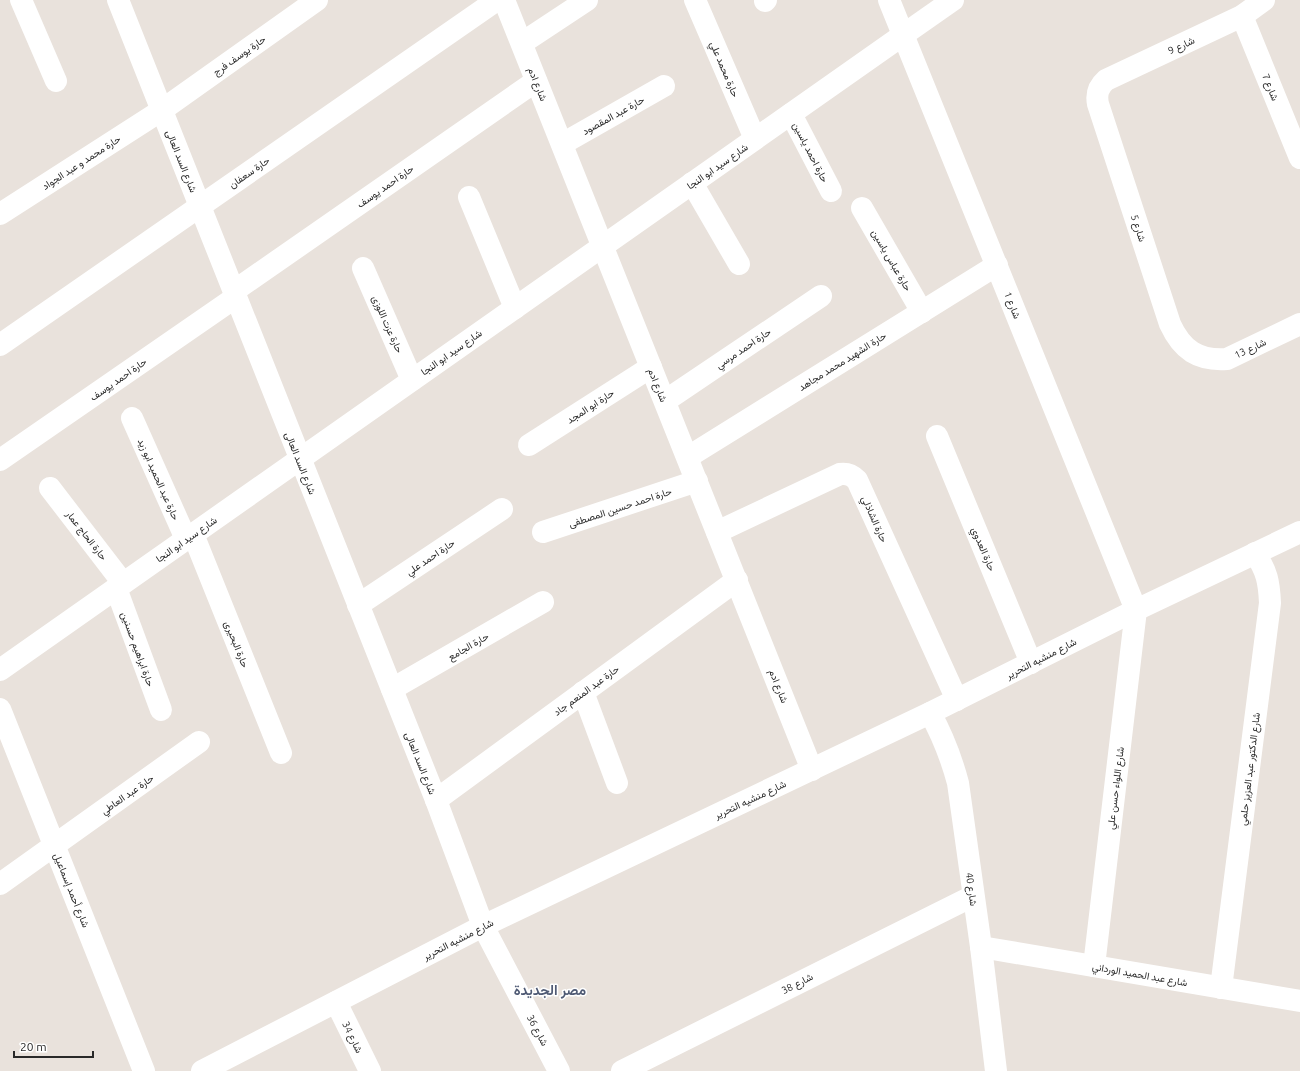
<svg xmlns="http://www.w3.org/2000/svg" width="1300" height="1071" viewBox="0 0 1300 1071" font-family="Ubuntu,Vazirmatn,sans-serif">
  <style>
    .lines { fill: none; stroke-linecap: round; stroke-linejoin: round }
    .minor { stroke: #fff; stroke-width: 22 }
    .tertiary { stroke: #fff; stroke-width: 22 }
    .labels { text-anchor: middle; stroke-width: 3; stroke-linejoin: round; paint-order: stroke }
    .street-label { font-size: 10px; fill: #292929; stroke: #fff }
    .district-label { font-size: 14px; font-weight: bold; fill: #4f5a74; stroke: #fff }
  </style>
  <rect width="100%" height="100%" fill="#e9e2dc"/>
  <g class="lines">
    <g class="minor">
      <path d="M21,0L56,81"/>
      <path d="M118,0L436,800L483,926L559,1071"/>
      <path d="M504,0L812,770"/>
      <path d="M695,0L755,139"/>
      <path d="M889,0L1136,610L1094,966"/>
      <path d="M1264,0L1242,16L1106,80C1098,87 1096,94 1098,104L1170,324C1182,350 1198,361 1227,359L1300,324"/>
      <path d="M765,1L766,0"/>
      <path d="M1242,16L1300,158"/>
      <path d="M522,43L587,0"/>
      <path d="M791,114L831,191"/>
      <path d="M562,144L664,86"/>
      <path d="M692,183L739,264"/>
      <path d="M469,197L515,308"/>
      <path d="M862,208L922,312"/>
      <path d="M0,214L162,110L317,0"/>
      <path d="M363,268L412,380"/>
      <path d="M234,291L536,81"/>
      <path d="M0,345L497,0"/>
      <path d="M665,401L821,296"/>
      <path d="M132,418L186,539"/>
      <path d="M937,436L1031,663"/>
      <path d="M529,445L651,367"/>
      <path d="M688,457L997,265"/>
      <path d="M0,460L236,297"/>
      <path d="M50,488L123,583"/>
      <path d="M543,532L697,481"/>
      <path d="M717,532L840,474C847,473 852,475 857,480L957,700"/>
      <path d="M193,534L281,753"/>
      <path d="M116,588L161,710"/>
      <path d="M358,605L502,509"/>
      <path d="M0,670L903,35"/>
      <path d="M392,689L543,602"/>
      <path d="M583,692L617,783"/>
      <path d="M930,713C943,736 951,757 958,783L981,947L996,1071"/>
      <path d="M436,800L737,580"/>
      <path d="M0,884L199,742"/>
      <path d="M981,947L1300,1001"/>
      <path d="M1221,988L1270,603C1269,581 1267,572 1255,553"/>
      <path d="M622,1071L973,896"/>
    </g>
    <g class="tertiary">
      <path d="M903,35L953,0"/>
      <path d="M0,709L144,1071"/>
      <path d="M336,1002L370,1071"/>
      <path d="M202,1071L483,926L930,713L1136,610L1300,532"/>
    </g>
  </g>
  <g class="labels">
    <g class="street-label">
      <text transform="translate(1181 45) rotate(-25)" y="4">شارع 9</text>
      <text transform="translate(239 55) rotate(-35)" y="4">حارة يوسف فرج</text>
      <text transform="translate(725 69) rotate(67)" y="4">حارة محمد علي</text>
      <text transform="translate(538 84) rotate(68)" y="4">شارع ادم</text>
      <text transform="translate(1271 87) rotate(68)" y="4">شارع 7</text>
      <text transform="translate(613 115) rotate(-29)" y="4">حارة عبد المقصود</text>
      <text transform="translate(811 152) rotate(63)" y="4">حارة احمد ياسين</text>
      <text transform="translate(182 161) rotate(68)" y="4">شارع السد العالى</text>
      <text transform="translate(81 162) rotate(-33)" y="4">حارة محمد و عبد الجواد</text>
      <text transform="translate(717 166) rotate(-35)" y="4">شارع سيد ابو النجا</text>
      <text transform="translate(249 172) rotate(-35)" y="4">حارة سعفان</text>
      <text transform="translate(385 186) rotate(-35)" y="4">حارة احمد يوسف</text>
      <text transform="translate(1139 228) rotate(72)" y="4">شارع 5</text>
      <text transform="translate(892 260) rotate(60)" y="4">حارة عباس ياسين</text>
      <text transform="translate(1013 305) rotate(68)" y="4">شارع 1</text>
      <text transform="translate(388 324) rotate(66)" y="4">حارة عزت اللوزى</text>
      <text transform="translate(743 348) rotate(-34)" y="4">حارة احمد مرسي</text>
      <text transform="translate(1250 348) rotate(-25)" y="4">شارع 13</text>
      <text transform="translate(451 352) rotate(-35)" y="4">شارع سيد ابو النجا</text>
      <text transform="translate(842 361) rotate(-32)" y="4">حارة الشهيد محمد مجاهد</text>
      <text transform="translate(118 379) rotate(-35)" y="4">حارة احمد يوسف</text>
      <text transform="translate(658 385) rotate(68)" y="4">شارع ادم</text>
      <text transform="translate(590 406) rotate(-33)" y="4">حارة ابو المجد</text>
      <text transform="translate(301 463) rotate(68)" y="4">شارع السد العالى</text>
      <text transform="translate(159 479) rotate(66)" y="4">حارة عبد الحميد ابو زيد</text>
      <text transform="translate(620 507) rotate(-18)" y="4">حارة احمد حسين المصطفى</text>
      <text transform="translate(875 519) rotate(66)" y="4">حارة الشاذلي</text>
      <text transform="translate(87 535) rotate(52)" y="4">حارة الحاج عمار</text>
      <text transform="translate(186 539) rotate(-35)" y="4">شارع سيد ابو النجا</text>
      <text transform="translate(984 549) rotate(67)" y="4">حارة العدوي</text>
      <text transform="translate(430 557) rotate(-34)" y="4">حارة احمد علي</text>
      <text transform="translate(237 644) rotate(68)" y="4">حارة البحيرى</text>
      <text transform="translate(468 646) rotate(-30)" y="4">حارة الجامع</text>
      <text transform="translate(138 649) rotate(70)" y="4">حارة ابراهيم حسنين</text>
      <text transform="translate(1041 658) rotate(-27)" y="4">شارع منشيه التحرير</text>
      <text transform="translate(779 686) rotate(68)" y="4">شارع ادم</text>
      <text transform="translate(586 690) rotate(-36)" y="4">حارة عبد المنعم جاد</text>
      <text transform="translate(421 763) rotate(68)" y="4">شارع السد العالى</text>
      <text transform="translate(1249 769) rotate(-83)" y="4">شارع الدكتور عبد العزيز حلمي</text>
      <text transform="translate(1115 788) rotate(-83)" y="4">شارع اللواء حسن علي</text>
      <text transform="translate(127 794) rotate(-35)" y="4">حارة عبد العاطي</text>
      <text transform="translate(750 799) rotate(-25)" y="4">شارع منشيه التحرير</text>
      <text transform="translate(972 889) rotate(82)" y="4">شارع 40</text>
      <text transform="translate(72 890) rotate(68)" y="4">شارع أحمد إسماعيل</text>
      <text transform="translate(458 939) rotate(-27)" y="4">شارع منشيه التحرير</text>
      <text transform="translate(1140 974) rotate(10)" y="4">شارع عبد الحميد الورداني</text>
      <text transform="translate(797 983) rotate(-27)" y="4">شارع 38</text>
      <text transform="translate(538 1030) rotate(62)" y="4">شارع 36</text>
      <text transform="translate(353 1037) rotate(64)" y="4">شارع 34</text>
    </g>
    <g class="district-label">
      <text x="550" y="995">مصر الجديدة</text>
    </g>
  </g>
  <path d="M14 1051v6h79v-6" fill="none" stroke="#292929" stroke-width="2"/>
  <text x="20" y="1051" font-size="12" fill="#292929" stroke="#ffffff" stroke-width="3" paint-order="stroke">20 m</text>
</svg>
